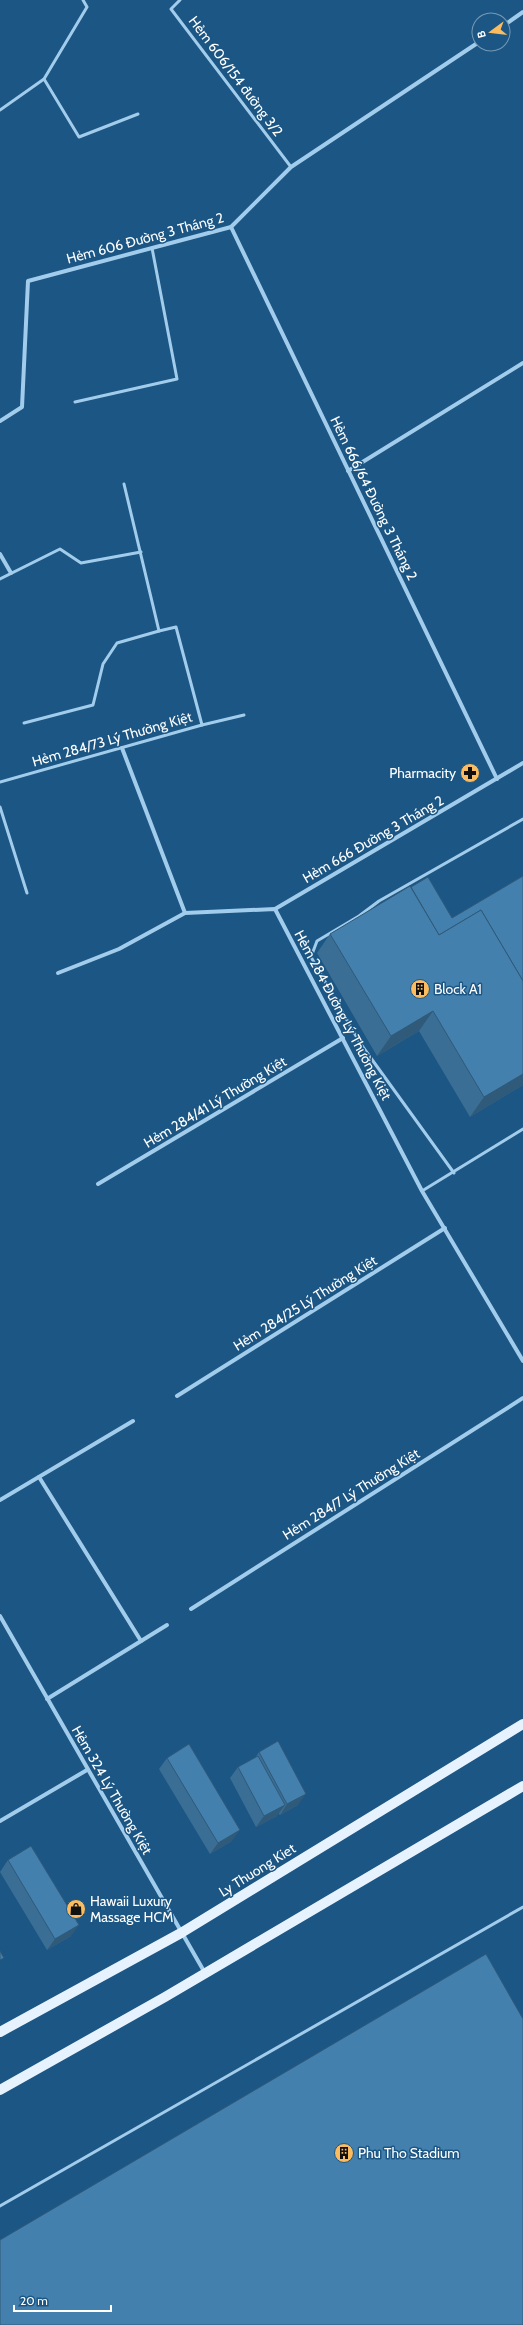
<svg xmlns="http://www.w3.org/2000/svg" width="523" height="2325" viewBox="0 0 523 2325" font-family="Cabin,sans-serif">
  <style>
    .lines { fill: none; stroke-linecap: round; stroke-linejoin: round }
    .lane { stroke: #a2cceb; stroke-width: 3 }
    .street { stroke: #a2cceb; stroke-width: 4 }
    .primary { stroke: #e6f3fe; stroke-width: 10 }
    .wall { fill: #3a6e95 }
    .shaded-wall { fill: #305a79 }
    .building { fill: #4480ad; stroke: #305a79 }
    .labels { text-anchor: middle; stroke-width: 3; stroke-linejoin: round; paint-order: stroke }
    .street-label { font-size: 14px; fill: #fff; stroke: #1c5684 }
    .poi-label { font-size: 14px; fill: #fff; stroke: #1c5684; text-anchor: start }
  </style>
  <rect width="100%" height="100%" fill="#1c5684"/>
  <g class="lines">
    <g class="lane">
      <path d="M180,0L171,9L291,167"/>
      <path d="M44,79L79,137L138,114"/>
      <path d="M0,110L44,79L87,7L83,0"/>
      <path d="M75,402L177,379L152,248"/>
      <path d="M0,579L60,549L81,563L141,552"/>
      <path d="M24,723L93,705L103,664L117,643L159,631"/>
      <path d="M202,725L244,715"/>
      <path d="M0,782L202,725L176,627L159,631L124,484"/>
      <path d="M0,807L27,893"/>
      <path d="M454,1173L360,1043L311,957L317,941L359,916L379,901L523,819"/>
      <path d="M422,1191L523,1129"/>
      <path d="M0,2206L523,1907"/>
    </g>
    <g class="street">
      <path d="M503,26L523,12"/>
      <path d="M231,227L497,779"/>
      <path d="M0,421L22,407L28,281L231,227L291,167L479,42"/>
      <path d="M348,471L523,363"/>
      <path d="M0,554L11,573"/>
      <path d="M122,748L185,913L275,909L422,1191L523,1361"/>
      <path d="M275,909L523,763"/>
      <path d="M58,973L119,949L185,913"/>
      <path d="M98,1184L343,1038"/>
      <path d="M177,1396L445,1228"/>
      <path d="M39,1477L141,1641"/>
      <path d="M0,1500L133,1421"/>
      <path d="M191,1609L523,1398"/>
      <path d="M0,1616L205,1973"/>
      <path d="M47,1699L167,1625"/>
      <path d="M0,1821L87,1770"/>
    </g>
    <g class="primary">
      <path d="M0,2032L181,1933L523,1724"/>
      <path d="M0,2090L165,1997L523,1786"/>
    </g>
  </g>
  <g class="wall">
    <path d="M523,876V1085L470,1117L419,1031L377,1056L317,953L330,934L411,887L452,918Z"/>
    <path d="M259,1752L298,1805L280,1815L278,1813L277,1816L256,1827L230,1778L238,1767L255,1758Z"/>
    <path d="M167,1758L232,1841L210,1854L159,1769Z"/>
    <path d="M8,1860L71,1936L47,1950L0,1872Z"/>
  </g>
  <g class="shaded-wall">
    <path d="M433,1011L419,1031L377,1056L391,1036Z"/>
    <path d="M523,1074V1085L470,1117L484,1097Z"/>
    <path d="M306,1794L298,1805L280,1815L287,1804Z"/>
    <path d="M285,1805L277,1816L256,1827L264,1816Z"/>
    <path d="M240,1830L232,1841L210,1854L218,1843Z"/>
    <path d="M79,1925L71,1936L47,1950L55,1939Z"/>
  </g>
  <g class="building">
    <path d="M523,876V981L481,910L439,935L411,887L428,877L452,918Z"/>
    <path d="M410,886L439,935L481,910L523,981V1074L484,1097L433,1011L391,1036L330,934Z"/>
    <path d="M278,1741L306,1794L287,1804L259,1752Z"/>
    <path d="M189,1744L240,1830L218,1843L167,1758Z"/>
    <path d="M258,1756L285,1805L264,1816L238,1767Z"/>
    <path d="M31,1846L79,1925L55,1939L8,1860Z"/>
    <path d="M0,1951L4,1958L0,1960Z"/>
    <path d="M486,1954L523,2019V2325H0V2240Z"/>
  </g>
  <defs>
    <g id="pharmacy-disc" transform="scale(1)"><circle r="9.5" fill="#fbbb5f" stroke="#1c5684"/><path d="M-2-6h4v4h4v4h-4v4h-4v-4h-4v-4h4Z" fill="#111"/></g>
    <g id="building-disc" transform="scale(1)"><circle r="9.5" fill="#fbbb5f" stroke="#1c5684"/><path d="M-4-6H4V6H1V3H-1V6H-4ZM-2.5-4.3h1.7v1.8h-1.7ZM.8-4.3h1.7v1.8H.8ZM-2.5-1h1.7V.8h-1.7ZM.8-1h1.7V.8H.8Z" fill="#111"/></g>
    <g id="shop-disc" transform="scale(1)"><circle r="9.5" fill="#fbbb5f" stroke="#1c5684"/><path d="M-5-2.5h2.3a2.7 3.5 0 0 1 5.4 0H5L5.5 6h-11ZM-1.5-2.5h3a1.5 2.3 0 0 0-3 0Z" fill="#111"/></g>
  </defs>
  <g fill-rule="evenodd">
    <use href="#pharmacy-disc" x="470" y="773"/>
    <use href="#building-disc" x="420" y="989"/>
    <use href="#shop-disc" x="76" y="1909"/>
    <use href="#building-disc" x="344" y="2153"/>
  </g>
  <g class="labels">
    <g class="street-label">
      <text transform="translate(236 76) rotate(53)" y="5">Hẻm 606/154 đường 3/2</text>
      <text transform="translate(145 238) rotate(-15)" y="5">Hẻm 606 Đường 3 Tháng 2</text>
      <text transform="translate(374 498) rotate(64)" y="5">Hẻm 666/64 Đường 3 Tháng 2</text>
      <text transform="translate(112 739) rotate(-16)" y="5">Hẻm 284/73 Lý Thường Kiệt</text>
      <text transform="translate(373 839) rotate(-30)" y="5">Hẻm 666 Đường 3 Tháng 2</text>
      <text transform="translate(343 1015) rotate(62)" y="5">Hẻm 284 Đường Lý Thường Kiệt</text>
      <text transform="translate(215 1102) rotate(-31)" y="5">Hẻm 284/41 Lý Thường Kiệt</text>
      <text transform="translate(305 1303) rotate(-32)" y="5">Hẻm 284/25 Lý Thường Kiệt</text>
      <text transform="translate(351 1494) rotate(-32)" y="5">Hẻm 284/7 Lý Thường Kiệt</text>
      <text transform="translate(112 1790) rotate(60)" y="5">Hẻm 324 Lý Thường Kiệt</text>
      <text transform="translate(257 1870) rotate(-32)" y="5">Ly Thuong Kiet</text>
    </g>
    <g class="poi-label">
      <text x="456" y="778" text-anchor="end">Pharmacity</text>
      <text x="434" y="994">Block A1</text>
      <text x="90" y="1906">Hawaii Luxury<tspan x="90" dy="16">Massage HCM</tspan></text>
      <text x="358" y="2158">Phu Tho Stadium</text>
    </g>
  </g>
  <g transform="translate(491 32) rotate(255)"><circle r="19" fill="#1c5684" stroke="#779ab5"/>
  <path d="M0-3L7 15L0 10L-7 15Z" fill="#fbbb5f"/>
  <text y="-6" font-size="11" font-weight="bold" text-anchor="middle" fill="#ffffff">B</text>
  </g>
  <path d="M14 2305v6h97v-6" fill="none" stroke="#ffffff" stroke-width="2"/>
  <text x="20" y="2305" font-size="12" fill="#ffffff" stroke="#1c5684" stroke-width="3" paint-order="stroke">20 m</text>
</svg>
